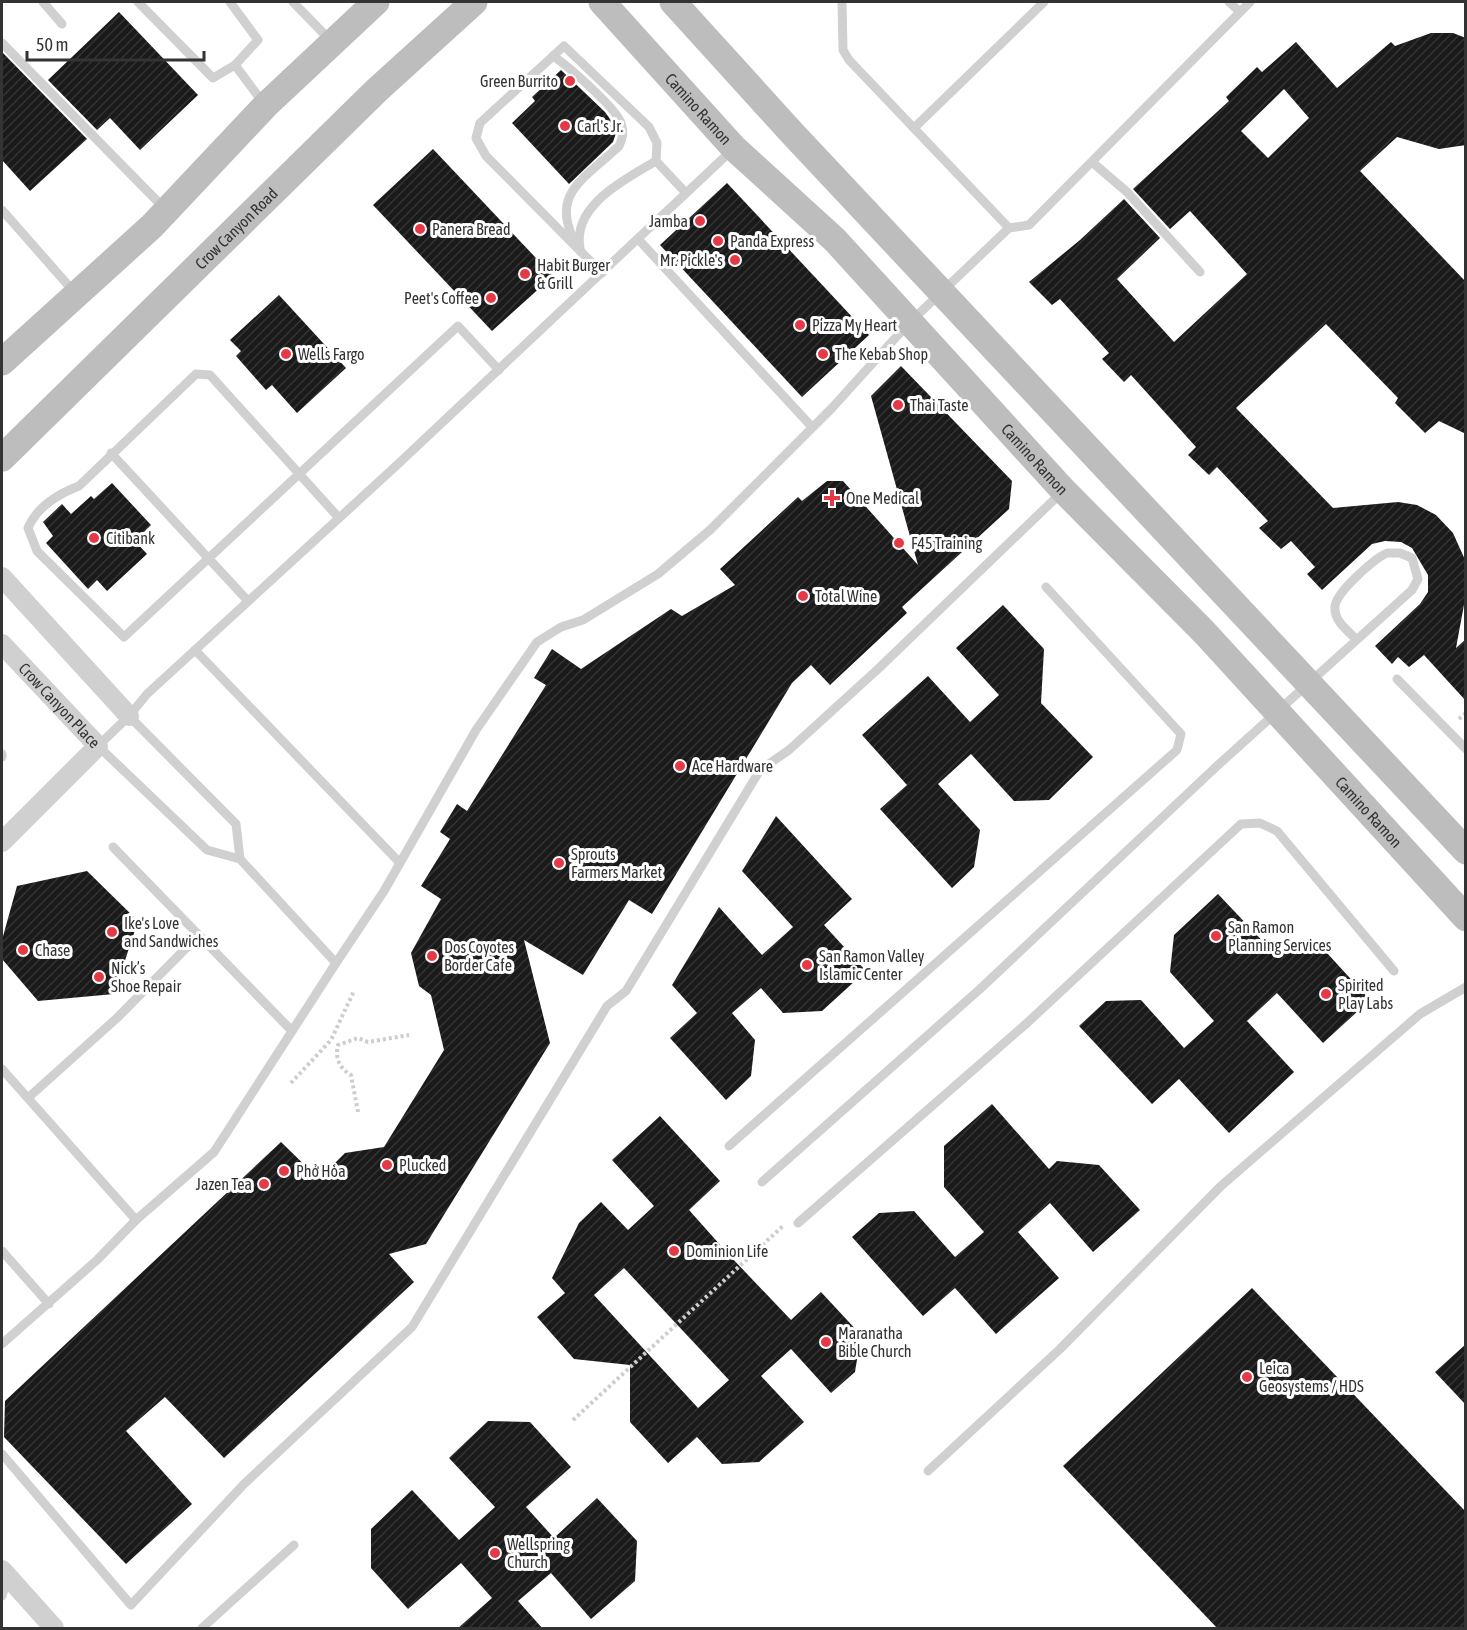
<svg xmlns="http://www.w3.org/2000/svg" width="1467" height="1630" viewBox="0 0 1467 1630" font-family="'Asap Condensed',sans-serif">
  <style>
    .building { fill: url(#building-hatch); fill-rule: evenodd }
    .lines { fill: none; stroke-linecap: round; stroke-linejoin: round }
    .path { stroke: #cdcdcd; stroke-width: 4; stroke-dasharray: 3 3; stroke-linecap: butt }
    .lane { stroke: #d0d0d0; stroke-width: 9 }
    .street { stroke: #d0d0d0; stroke-width: 20 }
    .secondary { stroke: #bdbdbd; stroke-width: 27 }
    .poi-dot { fill: #e63946; stroke: #fff; stroke-width: 2 }
    .labels { text-anchor: middle; stroke-width: 6; stroke-linejoin: round; paint-order: stroke }
    .poi-label { font-size: 16px; fill: #333; stroke: #fff; text-anchor: start }
    .street-label { font-size: 16px; fill: #333; stroke: #fff }
  </style>
  <defs>
    <pattern id="building-hatch" width="6" height="6" patternUnits="userSpaceOnUse" patternTransform="scale(1.5)"><rect width="6" height="6" fill="#1a1a1a"/><path d="M-1 1l2-2M0 6l6-6M5 7l2-2" fill="none" stroke="#333"/></pattern>
  </defs>
  <rect width="100%" height="100%" fill="#fff"/>
  <g class="building">
    <path d="M119,12L198,95L140,150L110,118L97,130L48,80Z"/>
    <path d="M1431,33H1453L1466,38V145L1439,149L1397,137L1360,171L1466,282V434L1439,421L1425,433L1395,403L1398,398L1326,324L1236,408L1333,508L1398,502L1417,505L1436,515L1453,533L1466,562V594L1456,648L1466,639V701L1424,655L1409,667L1398,657L1392,664L1375,646L1420,604L1428,592V575L1412,548L1401,542L1385,541L1372,544L1322,590L1307,574L1315,567L1291,541L1281,549L1259,528L1268,521L1217,467L1209,475L1188,455L1196,447L1131,375L1124,382L1102,359L1109,353L1060,299L1052,305L1029,282L1080,240L1124,199L1160,238L1117,279L1174,342L1247,274L1190,211L1170,229L1133,189L1229,101L1226,97L1257,67L1262,72L1296,42L1337,88L1391,42L1395,46ZM1284,89L1309,118L1268,158L1241,131Z"/>
    <path d="M2,52L87,139L30,191L2,160Z"/>
    <path d="M561,70L605,112L615,126L612,129L616,133L613,142L569,184L512,123L535,101L532,97Z"/>
    <path d="M433,149L553,276L492,331L373,205Z"/>
    <path d="M727,183L869,335L802,397L660,245Z"/>
    <path d="M279,295L346,368L297,413L272,385L266,390L236,356L241,351L230,340Z"/>
    <path d="M901,366L1012,481L1009,509L902,607L907,613L830,685L811,665L792,683L652,914L629,900L583,975L524,940L550,1043L426,1244L389,1254L414,1282L224,1458L165,1397L126,1431L192,1504L126,1564L4,1437L5,1401L281,1142L319,1179L345,1153L384,1147L444,1050L431,995L419,986L411,953L441,899L421,886L450,839L440,832L457,804L467,811L546,685L534,678L552,649L581,669L671,609L682,616L735,585L720,569L798,497L802,501L827,481H843L918,565L871,396Z"/>
    <path d="M112,483L151,525L135,541L147,554L107,591L97,580L88,589L46,543L53,536L43,522L62,504L71,514L91,496L94,499Z"/>
    <path d="M1003,605L1044,649L1041,703L1093,757L1049,800L1014,801L971,754L938,784L980,830L974,867L952,888L880,809L907,785L862,735L928,676L970,722L999,695L956,648Z"/>
    <path d="M776,816L852,899L824,925L866,971L822,1011L783,1013L761,988L732,1013L755,1040L751,1076L726,1100L670,1038L697,1013L672,985L719,907L762,955L793,927L742,871Z"/>
    <path d="M87,871L138,921L114,994L38,1001L2,959V940L17,886Z"/>
    <path d="M1218,894L1271,950L1327,953L1370,1000L1323,1043L1277,993L1247,1021L1294,1072L1229,1133L1179,1079L1152,1104L1079,1026L1106,1001L1141,1000L1184,1048L1214,1021L1170,972L1174,935Z"/>
    <path d="M992,1104L1049,1169L1057,1161L1099,1165L1140,1210L1093,1252L1050,1203L1018,1232L1059,1278L996,1334L955,1288L923,1316L852,1237L879,1213L914,1211L955,1257L984,1232L944,1187V1146Z"/>
    <path d="M660,1116L720,1181L689,1210L730,1256L791,1320L821,1292L861,1335L855,1372L831,1393L791,1349L761,1376L804,1422L759,1462L722,1464L697,1437L668,1463L630,1422V1365L574,1359L537,1317L565,1293L552,1278L579,1223L601,1202L628,1230L654,1206L612,1160ZM624,1268L729,1380L698,1408L594,1295Z"/>
    <path d="M1252,1288L1466,1512V1629H1218L1063,1466Z"/>
    <path d="M1466,1344V1405L1435,1372Z"/>
    <path d="M488,1421L530,1422L571,1467L526,1507L554,1538L597,1498L637,1541L635,1581L591,1619L551,1573L518,1601L543,1629H457L492,1598L461,1563L408,1609L371,1568V1529L412,1490L459,1540L495,1507L449,1458Z"/>
  </g>
  <g class="lines">
    <g class="path">
      <path d="M1459,719L1466,713"/>
      <path d="M291,1083L331,1040L354,991"/>
      <path d="M358,1112L351,1075C339,1068 335,1058 338,1045L358,1038L368,1042L409,1035"/>
      <path d="M573,1420L784,1225"/>
    </g>
    <g class="lane">
      <path d="M43,2L62,24"/>
      <path d="M138,2L213,78L235,65L258,40L230,2"/>
      <path d="M293,2L331,41"/>
      <path d="M842,2L843,50L849,60L1009,228"/>
      <path d="M1229,2L1239,11"/>
      <path d="M2,43L164,208"/>
      <path d="M553,56C567,65 616,108 621,123C624,132 623,138 619,146C586,178 549,193 575,242"/>
      <path d="M235,65L264,104"/>
      <path d="M914,128L1044,2"/>
      <path d="M1092,162L1127,192L1200,272"/>
      <path d="M2,210L75,293"/>
      <path d="M638,239L812,427"/>
      <path d="M580,248C572,205 626,179 656,161"/>
      <path d="M602,273L486,156L476,138L480,123L564,46L649,127L657,143L656,161L686,193"/>
      <path d="M111,453L248,601"/>
      <path d="M339,518L210,375L196,374L79,486C58,494 37,507 28,528L37,551L124,637C235,533 347,430 458,326L499,370"/>
      <path d="M195,650L400,863"/>
      <path d="M1397,679L1466,749"/>
      <path d="M129,716L236,824L240,859"/>
      <path d="M2,754V757"/>
      <path d="M113,847L292,1031"/>
      <path d="M336,963L384,891L476,730L537,642L561,627L583,620L658,574L710,530L832,408L908,324L1009,228L1029,225L1250,2"/>
      <path d="M2,1069L136,1220"/>
      <path d="M29,1097L117,1018L199,935"/>
      <path d="M729,1146L1177,750L1181,734L1046,587"/>
      <path d="M762,1182L980,989L1217,766L1412,590L1418,579L1412,558L1400,553H1387C1374,559 1335,593 1335,607C1334,621 1347,630 1356,639"/>
      <path d="M798,1223L1027,1023L1241,824L1260,823L1277,831L1394,971"/>
      <path d="M2,1251L49,1304"/>
      <path d="M2,1344L97,1260L136,1220L214,1152L336,963L240,859L207,850L98,746L129,716L147,694L397,465L732,150"/>
      <path d="M2,1454L131,1605L244,1484L412,1327L607,1006L626,991L760,770L789,750L878,669L1061,493"/>
      <path d="M928,1471L1060,1349L1221,1186L1420,1014L1466,987"/>
      <path d="M2,1596L8,1577"/>
      <path d="M202,1628L294,1545"/>
    </g>
    <g class="street">
      <path d="M2,577L129,716"/>
      <path id="s1" d="M2,644L98,746L2,842"/>
      <path d="M2,1570L54,1628"/>
    </g>
    <g class="secondary">
      <path id="s2" d="M602,2L734,148L835,240L1063,490L1204,632L1466,918"/>
      <path d="M673,2L792,133L1466,851"/>
      <path d="M2,362L152,226L266,105L376,2"/>
      <path id="s3" d="M2,458L377,90L474,2"/>
    </g>
  </g>
  <g class="poi-dot">
    <circle cx="570" cy="81" r="6"/>
    <circle cx="565" cy="126" r="6"/>
    <circle cx="700" cy="221" r="6"/>
    <circle cx="420" cy="229" r="6"/>
    <circle cx="718" cy="241" r="6"/>
    <circle cx="735" cy="260" r="6"/>
    <circle cx="525" cy="274" r="6"/>
    <circle cx="491" cy="298" r="6"/>
    <circle cx="800" cy="325" r="6"/>
    <circle cx="286" cy="354" r="6"/>
    <circle cx="823" cy="354" r="6"/>
    <circle cx="898" cy="405" r="6"/>
    <path d="M829 489h6v6h6v6h-6v6h-6v-6h-6v-6h6z"/>
    <circle cx="94" cy="538" r="6"/>
    <circle cx="899" cy="543" r="6"/>
    <circle cx="803" cy="596" r="6"/>
    <circle cx="680" cy="766" r="6"/>
    <circle cx="559" cy="863" r="6"/>
    <circle cx="112" cy="932" r="6"/>
    <circle cx="1216" cy="936" r="6"/>
    <circle cx="23" cy="950" r="6"/>
    <circle cx="432" cy="956" r="6"/>
    <circle cx="807" cy="965" r="6"/>
    <circle cx="99" cy="977" r="6"/>
    <circle cx="1326" cy="994" r="6"/>
    <circle cx="387" cy="1165" r="6"/>
    <circle cx="284" cy="1171" r="6"/>
    <circle cx="264" cy="1184" r="6"/>
    <circle cx="674" cy="1251" r="6"/>
    <circle cx="826" cy="1342" r="6"/>
    <circle cx="1247" cy="1377" r="6"/>
    <circle cx="495" cy="1553" r="6"/>
  </g>
  <g class="labels">
    <g class="poi-label">
      <text x="558" y="87" text-anchor="end">Green Burrito</text>
      <text x="577" y="132">Carl's Jr.</text>
      <text x="688" y="227" text-anchor="end">Jamba</text>
      <text x="432" y="235">Panera Bread</text>
      <text x="730" y="247">Panda Express</text>
      <text x="723" y="266" text-anchor="end">Mr. Pickle's</text>
      <text x="537" y="271">Habit Burger<tspan x="537" dy="18">&amp; Grill</tspan></text>
      <text x="479" y="304" text-anchor="end">Peet's Coffee</text>
      <text x="812" y="331">Pizza My Heart</text>
      <text x="298" y="360">Wells Fargo</text>
      <text x="835" y="360">The Kebab Shop</text>
      <text x="910" y="411">Thai Taste</text>
      <text x="846" y="504">One Medical</text>
      <text x="106" y="544">Citibank</text>
      <text x="911" y="549">F45 Training</text>
      <text x="815" y="602">Total Wine</text>
      <text x="692" y="772">Ace Hardware</text>
      <text x="571" y="860">Sprouts<tspan x="571" dy="18">Farmers Market</tspan></text>
      <text x="124" y="929">Ike's Love<tspan x="124" dy="18">and Sandwiches</tspan></text>
      <text x="1228" y="933">San Ramon<tspan x="1228" dy="18">Planning Services</tspan></text>
      <text x="444" y="953">Dos Coyotes<tspan x="444" dy="18">Border Cafe</tspan></text>
      <text x="35" y="956">Chase</text>
      <text x="819" y="962">San Ramon Valley<tspan x="819" dy="18">Islamic Center</tspan></text>
      <text x="111" y="974">Nick’s<tspan x="111" dy="18">Shoe Repair</tspan></text>
      <text x="1338" y="991">Spirited<tspan x="1338" dy="18">Play Labs</tspan></text>
      <text x="399" y="1171">Plucked</text>
      <text x="296" y="1177">Phở Hòa</text>
      <text x="252" y="1190" text-anchor="end">Jazen Tea</text>
      <text x="686" y="1257">Dominion Life</text>
      <text x="838" y="1339">Maranatha<tspan x="838" dy="18">Bible Church</tspan></text>
      <text x="1259" y="1374">Leica<tspan x="1259" dy="18">Geosystems / HDS</tspan></text>
      <text x="507" y="1550">Wellspring<tspan x="507" dy="18">Church</tspan></text>
    </g>
    <g class="street-label">
      <text dy="6" stroke="none"><textPath href="#s2" startOffset="144">Camino Ramon</textPath></text>
      <text dy="6" stroke="none"><textPath href="#s3" startOffset="328">Crow Canyon Road</textPath></text>
      <text dy="6" stroke="none"><textPath href="#s2" startOffset="630">Camino Ramon</textPath></text>
      <text dy="6" stroke="none"><textPath href="#s1" startOffset="84">Crow Canyon Place</textPath></text>
      <text dy="6" stroke="none"><textPath href="#s2" startOffset="1116">Camino Ramon</textPath></text>
    </g>
  </g>
  <rect width="1467" height="1630" fill="none" stroke="#333333" stroke-width="6"/>
  <path d="M27 51v9h177v-9" fill="none" stroke="#333333" stroke-width="3"/>
  <text x="36" y="51" font-size="18" fill="#333333" stroke="#ffffff" stroke-width="4.5" paint-order="stroke">50 m</text>
</svg>
